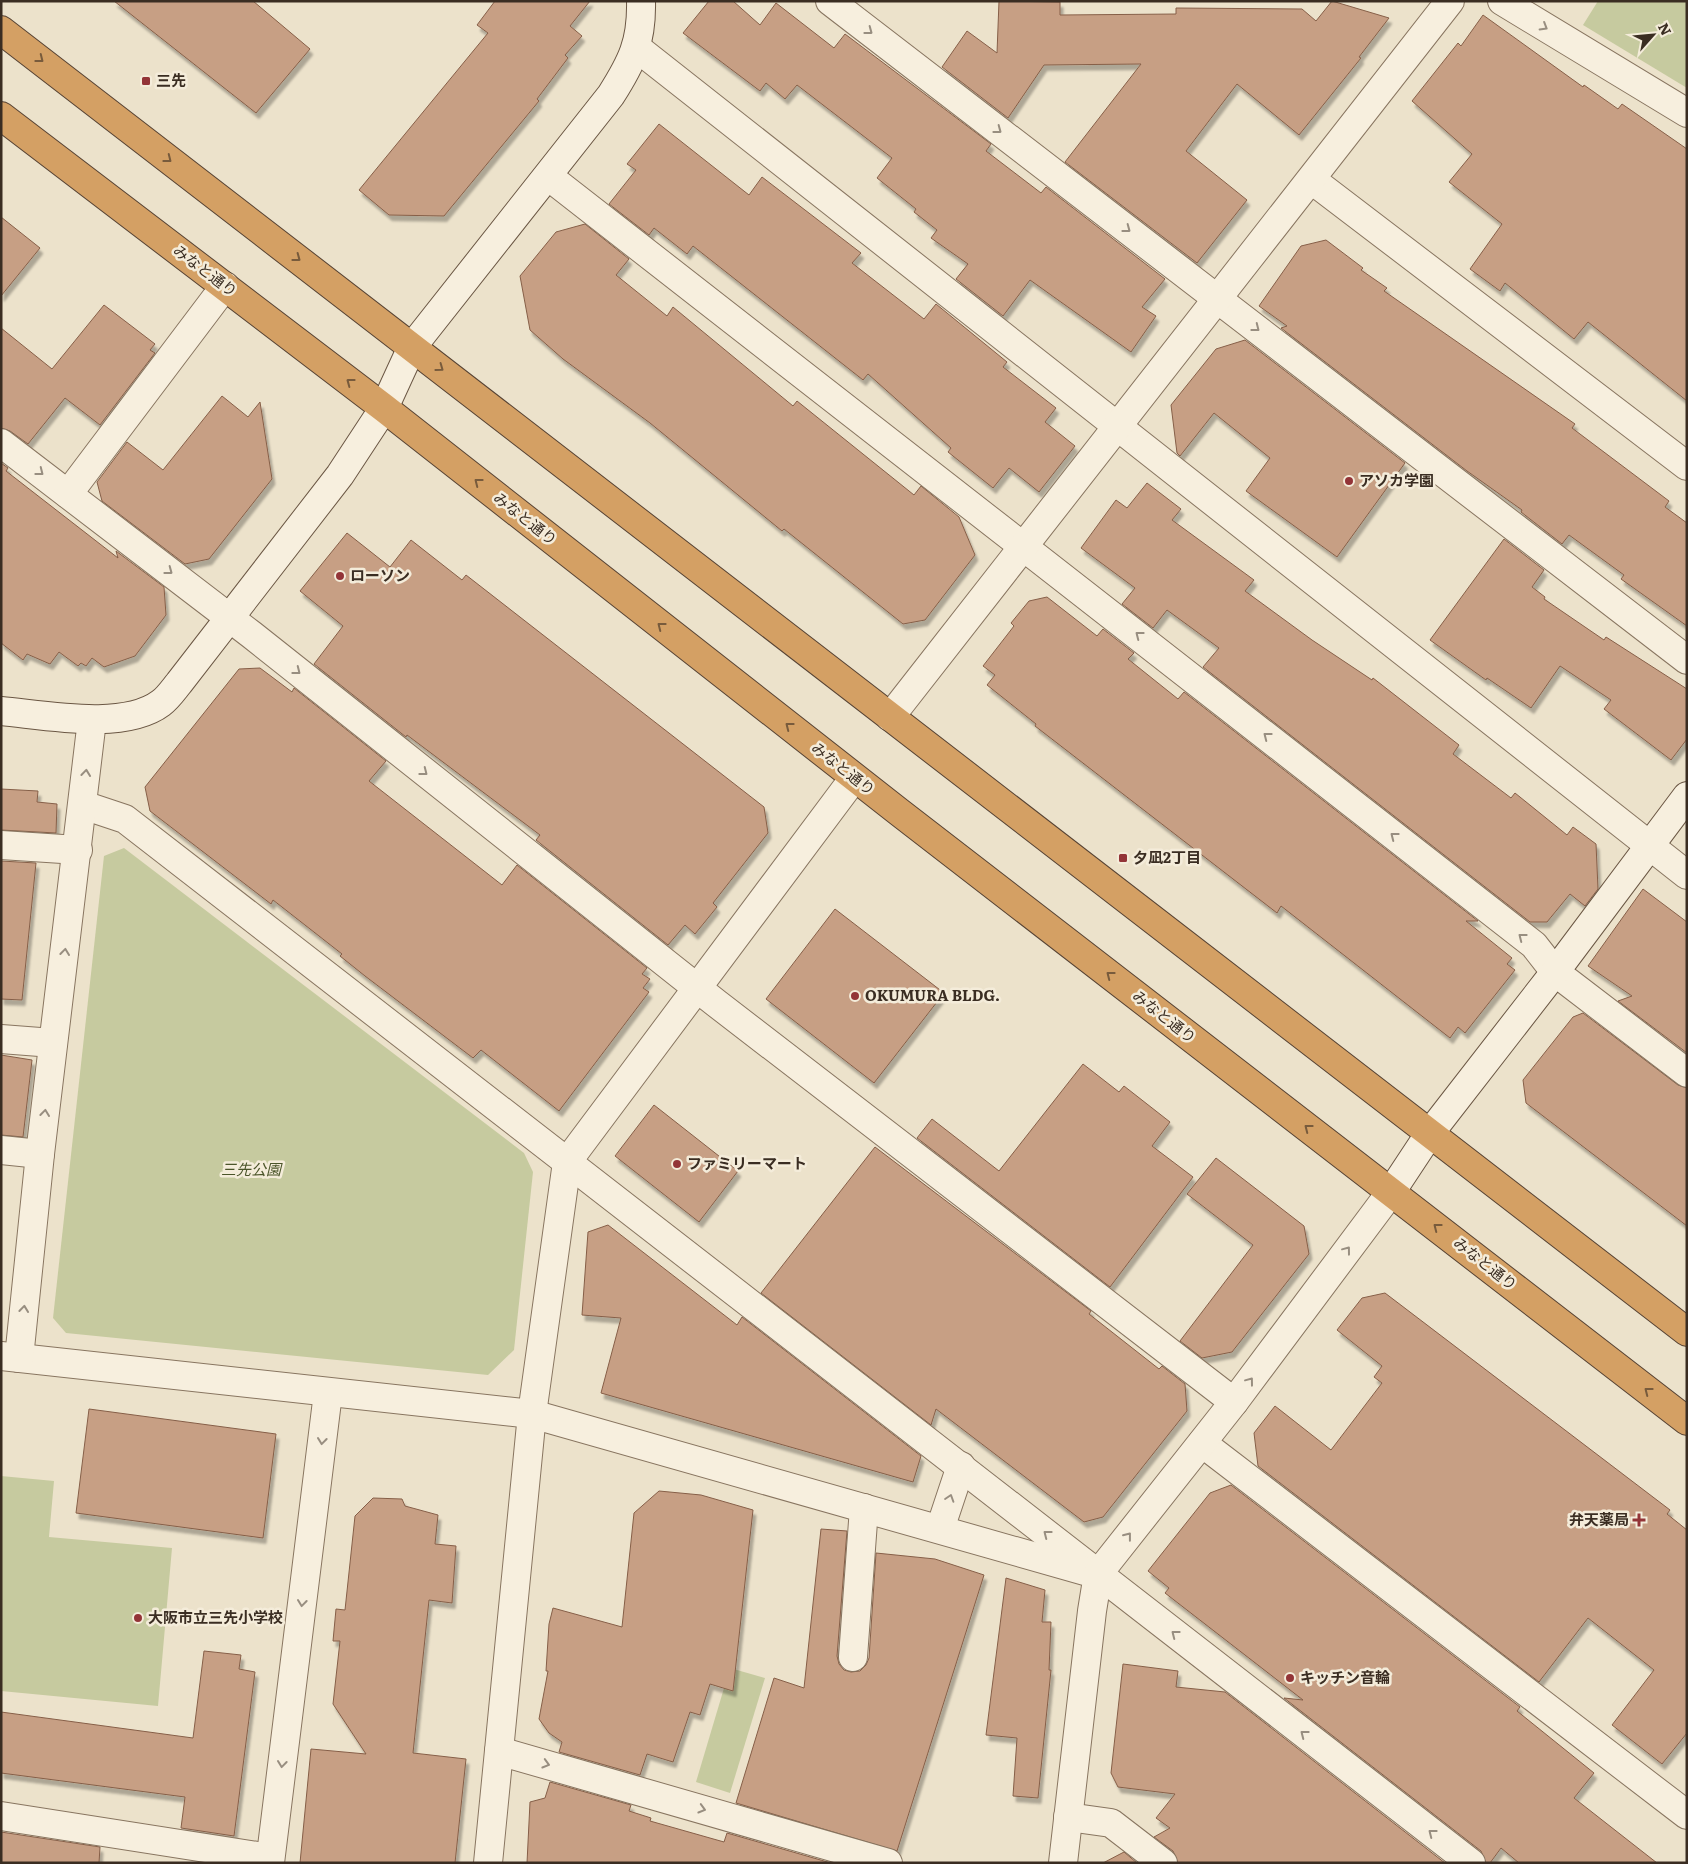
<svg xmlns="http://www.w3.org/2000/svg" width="1688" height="1864" viewBox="0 0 1688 1864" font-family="Literata,'Noto Sans JP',serif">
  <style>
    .green { fill: #c6ca9f }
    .building { fill: #c79f84; stroke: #865f48; filter: url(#shadow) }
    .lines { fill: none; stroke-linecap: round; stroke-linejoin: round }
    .street-casing { stroke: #887560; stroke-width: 30 }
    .secondary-casing { stroke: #6a5643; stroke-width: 30 }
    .highway-casing { stroke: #574334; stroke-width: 30 }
    .street { stroke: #f7efde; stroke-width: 28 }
    .secondary { stroke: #f7efde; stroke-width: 28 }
    .highway { stroke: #d4a064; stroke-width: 28 }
    .oneway { stroke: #988e80 }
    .oneway2 { stroke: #785b3c }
    .poi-dot { fill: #933437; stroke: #f4ecda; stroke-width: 2 }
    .labels { text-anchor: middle; stroke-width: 5; stroke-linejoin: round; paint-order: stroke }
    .poi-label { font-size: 15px; font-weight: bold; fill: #3a2d22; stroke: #f4ecda; text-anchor: start }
    .street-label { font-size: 15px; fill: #3a2d22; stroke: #f4ecda }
    .park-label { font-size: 15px; font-style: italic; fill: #4b552a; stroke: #f4ecda }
  </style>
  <defs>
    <filter id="shadow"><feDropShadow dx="3" dy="5.5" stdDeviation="1" flood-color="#0004"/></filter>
  </defs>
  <rect width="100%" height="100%" fill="#ece2cb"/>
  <g class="green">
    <path d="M1598,1H1687V88L1583,25Z"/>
    <path d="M124,848L524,1153L533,1172L514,1350L488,1375L66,1333L53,1318L104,856Z"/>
    <path d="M1,1476L54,1481L49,1537L172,1548L158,1706L1,1691Z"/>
    <path d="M730,1668L765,1678L730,1793L696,1782Z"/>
  </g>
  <g class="building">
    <path d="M114,1H253L310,49L256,113Z"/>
    <path d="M495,1H590L570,26L582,36L565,55L568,58L537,99L539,101L444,216L389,215L359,190L488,33L477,25Z"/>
    <path d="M709,1H733L760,25L776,3L834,48L845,34L991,144L986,151L1041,193L1046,187L1165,279L1142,307L1156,316L1131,352L1030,280L1003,316L956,279L968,264L931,238L937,230L914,212L916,209L877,178L892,158L797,85L785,99L766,83L760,91L683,33Z"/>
    <path d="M999,1L1060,2V15L1176,14V8L1302,9L1316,21L1332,1L1389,18L1359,57L1361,58L1299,135L1237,84L1186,151L1247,200L1197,263L1065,162L1141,64L1044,65L1008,118L942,67L967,31L997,53Z"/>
    <path d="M1483,15L1583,87L1584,85L1618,109L1622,104L1687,149V401L1588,322L1574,339L1505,283L1500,291L1470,269L1502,224L1449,182L1472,154L1412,101L1458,43L1461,46Z"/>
    <path d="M659,124L749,195L762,177L861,253L852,263L924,319L936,304L1007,362L1003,367L1056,408L1045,422L1075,446L1039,492L1009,468L993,488L948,452L951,448L868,374L863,380L693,246L687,254L654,228L649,235L609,204L636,170L627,164Z"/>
    <path d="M1,217L40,248L1,296Z"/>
    <path d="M585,224L629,259L616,275L667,316L673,307L793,406L797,401L914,495L921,486L959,517L975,555L925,620L903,624L784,529L782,531L650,423L563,359L530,330L520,276L556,232Z"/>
    <path d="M1326,240L1363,268L1361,270L1387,288L1384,291L1575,424L1572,428L1669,501L1665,507L1687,523V626L1621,579L1624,575L1569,535L1562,544L1521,512L1522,510L1467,471L1281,328L1287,326L1259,306L1301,246Z"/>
    <path d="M104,305L155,344L150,350L155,353L100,425L65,398L28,444L10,431L1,428V328L52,369Z"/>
    <path d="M1245,340L1405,463L1337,557L1246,491L1270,458L1214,413L1180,456L1177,453L1171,405L1216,349Z"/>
    <path d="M222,396L248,417L260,402L272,479L209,559L185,564L102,501L97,482L127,442L163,470Z"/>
    <path d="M1,463L8,468L6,471L118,558L116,551L164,587L166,615L135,656L104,667L92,658L86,666L81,663L78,666L59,652L50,664L27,654L23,660L1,643Z"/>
    <path d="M1147,483L1181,509L1172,520L1254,580L1245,591L1312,640L1372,680L1373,678L1459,745L1453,754L1511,798L1515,793L1567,835L1573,827L1596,844L1598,889L1585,906L1570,894L1547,922H1530L1203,667L1219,648L1167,610L1153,628L1122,604L1135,588L1081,548L1116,500L1127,508Z"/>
    <path d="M347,533L390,567L411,540L462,580L466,575L764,807L768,833L713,903L717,907L695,934L685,925L668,945L536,840L540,835L407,735L406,737L314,664L343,626L300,591Z"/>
    <path d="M1504,539L1544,570L1532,587L1545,597L1544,599L1604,640L1606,637L1687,689V739L1671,760L1604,709L1611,700L1560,666L1531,708L1487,678L1486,680L1430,640Z"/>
    <path d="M1047,597L1097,636L1103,629L1134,653L1128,659L1178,699L1184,692L1478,921H1466L1512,958L1507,964L1515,970L1465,1033L1458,1027L1450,1038L1281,906L1277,913L1035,726L1036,724L987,685L995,675L983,666L1014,626L1011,623L1029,601Z"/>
    <path d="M260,668L292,692L294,688L386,761L369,781L502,885L517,865L647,968L642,974L650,979L643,988L649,992L559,1111L481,1050L473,1058L365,976L340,956L342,954L273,900L271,904L150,811L145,787L239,669Z"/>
    <path d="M1,789L38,791L37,802L57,804L56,833L1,830Z"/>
    <path d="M1,861L36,863L22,1000L1,999Z"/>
    <path d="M1643,889L1687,922V1053L1618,1001L1632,996L1588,966Z"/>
    <path d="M835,909L944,993L874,1083L766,999Z"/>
    <path d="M1583,1013L1678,1085L1687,1088V1226L1526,1103L1523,1080L1573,1017Z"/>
    <path d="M1,1055L32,1060L23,1137L1,1135Z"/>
    <path d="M1083,1064L1119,1092L1124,1086L1170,1122L1152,1146L1193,1177L1110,1287L917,1138L932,1119L999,1171Z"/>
    <path d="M654,1105L738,1171L699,1222L615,1156Z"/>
    <path d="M875,1147L1091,1311L1089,1314L1159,1369L1162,1366L1185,1384L1187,1411L1103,1517L1084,1522L936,1409L931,1425L761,1293Z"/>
    <path d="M1216,1158L1304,1226L1309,1254L1232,1352L1202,1358L1180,1341L1253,1245L1187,1194Z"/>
    <path d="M608,1225L737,1325L742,1317L921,1456L913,1482L601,1393L621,1318L582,1315L588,1232Z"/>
    <path d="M1385,1293L1670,1510L1667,1514L1687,1530V1733L1662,1764L1612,1725L1654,1670L1588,1618L1539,1682L1258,1466L1254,1433L1275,1406L1331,1450L1382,1383L1374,1377L1382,1366L1337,1330L1362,1298Z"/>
    <path d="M89,1409L276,1434L263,1538L76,1513Z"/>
    <path d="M1231,1485L1520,1707L1517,1711L1594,1773L1574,1798L1657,1863H1519L1501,1848L1490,1863H1486L1481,1851L1284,1698L1303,1700L1165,1593L1169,1588L1148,1571L1210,1493Z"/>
    <path d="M659,1491L701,1495L753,1510L733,1691L710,1684L700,1715L690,1712L673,1762L647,1754L640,1775L559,1752L562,1742L549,1733L539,1719L548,1671H546L549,1624L553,1608L622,1627L634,1513Z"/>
    <path d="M373,1498L402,1499L405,1506L438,1515L435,1544L456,1546L452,1603L429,1600L413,1753L466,1759L455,1863H300L311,1749L366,1754L333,1704L340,1641H333L336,1609L345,1610L355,1516Z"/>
    <path d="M821,1529L847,1531L837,1656L839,1664L844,1670L851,1672L860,1671L866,1665L869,1658L876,1553L935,1559L984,1575L897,1851L736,1803L774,1678L804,1688Z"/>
    <path d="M1006,1578L1045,1590L1042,1622H1051L1049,1670H1051L1038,1798L1013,1796L1017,1738L986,1735Z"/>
    <path d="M204,1651L241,1655L239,1669L255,1672L234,1836L181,1828L185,1797L1,1773V1712L193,1738Z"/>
    <path d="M1123,1664L1178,1671L1176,1687L1225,1692L1445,1863H1178L1173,1851L1154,1837L1170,1828L1156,1818L1175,1794L1118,1787L1111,1773Z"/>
    <path d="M550,1782L631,1805L629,1811L651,1818L650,1821L724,1842L727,1833L831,1863H527L530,1802L545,1798Z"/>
    <path d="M1,1832L100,1847L99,1863H1Z"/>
    <path d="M1124,1852L1137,1863H1103Z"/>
  </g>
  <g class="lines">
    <g class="street-casing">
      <g id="street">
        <path d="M830,1L1687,660"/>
        <path d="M1502,1L1687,113"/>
        <path d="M637,48L1687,875"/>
        <path d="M548,176L1534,945L1555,972L1687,1073"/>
        <path d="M1312,180L1687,466"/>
        <path d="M1,443L252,635L716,1003L1234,1402"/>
        <path d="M68,494L225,286"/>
        <path d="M890,717L1450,1"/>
        <path d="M83,805L125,819L1471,1863"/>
        <path d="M1,845L78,850"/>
        <path d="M1,1039L53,1043"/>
        <path d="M1,1150L40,1154"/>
        <path d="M1,1356L532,1414L1085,1571"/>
        <path d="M19,1358L40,1154L92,720"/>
        <path d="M1202,1443L1687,1815"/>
        <path d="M940,1529L961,1466"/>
        <path d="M853,1657L864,1508"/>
        <path d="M499,1751L888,1863"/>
        <path d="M1,1816L270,1858"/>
        <path d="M1068,1817L1111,1823L1163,1863"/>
        <path d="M270,1863L328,1393"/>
        <path d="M488,1863L532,1414L567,1162L854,778"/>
        <path d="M1063,1863L1092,1611L1098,1574L1234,1402L1391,1192"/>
      </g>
    </g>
    <g class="secondary-casing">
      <g id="secondary">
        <path d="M1,711C45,715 124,731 161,703C168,698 174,689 179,683L340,475L384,408L412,347L611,95C632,62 642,42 641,1"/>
        <path d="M1391,1192L1430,1133L1555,972L1687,796"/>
      </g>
    </g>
    <g class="highway-casing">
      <g id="highway">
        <path d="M1,30L1687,1332"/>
        <path d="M1,116L384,408L899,812L1687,1421"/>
      </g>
    </g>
    <use href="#street" class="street"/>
    <use href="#secondary" class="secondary"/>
    <use href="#highway" class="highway"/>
  </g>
  <defs><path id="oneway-chevron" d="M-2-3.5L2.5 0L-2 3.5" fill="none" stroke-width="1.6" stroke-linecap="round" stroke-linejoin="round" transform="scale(1.25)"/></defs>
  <g class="oneway">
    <use href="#oneway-chevron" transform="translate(1544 27) rotate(31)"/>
    <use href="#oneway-chevron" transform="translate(869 31) rotate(37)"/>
    <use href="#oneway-chevron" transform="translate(998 130) rotate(37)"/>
    <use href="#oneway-chevron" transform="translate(1127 229) rotate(37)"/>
    <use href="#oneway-chevron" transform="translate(1256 328) rotate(38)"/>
    <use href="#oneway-chevron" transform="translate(40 472) rotate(38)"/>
    <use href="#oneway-chevron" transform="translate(169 571) rotate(37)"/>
    <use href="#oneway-chevron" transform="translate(1139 635) rotate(-142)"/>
    <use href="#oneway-chevron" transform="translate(297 671) rotate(38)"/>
    <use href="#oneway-chevron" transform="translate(1267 736) rotate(-142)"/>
    <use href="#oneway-chevron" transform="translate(424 772) rotate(38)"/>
    <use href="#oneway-chevron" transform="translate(86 773) rotate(-84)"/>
    <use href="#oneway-chevron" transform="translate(1394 836) rotate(-142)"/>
    <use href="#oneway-chevron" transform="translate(1522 937) rotate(-142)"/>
    <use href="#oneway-chevron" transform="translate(65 952) rotate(-83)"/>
    <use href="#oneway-chevron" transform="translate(45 1113) rotate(-83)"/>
    <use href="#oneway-chevron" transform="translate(1347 1250) rotate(-53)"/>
    <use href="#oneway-chevron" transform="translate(24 1309) rotate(-84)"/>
    <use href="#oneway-chevron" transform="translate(1250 1381) rotate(-53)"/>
    <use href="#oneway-chevron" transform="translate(322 1441) rotate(97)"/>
    <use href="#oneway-chevron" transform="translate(950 1498) rotate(-72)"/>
    <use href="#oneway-chevron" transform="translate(1047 1534) rotate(-142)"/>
    <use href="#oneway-chevron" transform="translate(1128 1536) rotate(-52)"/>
    <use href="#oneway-chevron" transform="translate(302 1603) rotate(97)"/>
    <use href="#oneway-chevron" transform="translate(1175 1634) rotate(-142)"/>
    <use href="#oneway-chevron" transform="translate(1304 1734) rotate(-142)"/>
    <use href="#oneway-chevron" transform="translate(282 1764) rotate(97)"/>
    <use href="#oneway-chevron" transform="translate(546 1764) rotate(16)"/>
    <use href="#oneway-chevron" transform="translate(702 1809) rotate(16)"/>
    <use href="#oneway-chevron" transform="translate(1432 1833) rotate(-142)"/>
  </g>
  <g class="oneway2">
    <use href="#oneway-chevron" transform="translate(40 59) rotate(38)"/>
    <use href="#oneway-chevron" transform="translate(168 159) rotate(38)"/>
    <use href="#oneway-chevron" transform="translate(297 258) rotate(37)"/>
    <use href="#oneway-chevron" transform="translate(440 368) rotate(36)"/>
    <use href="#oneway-chevron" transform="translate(350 382) rotate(-143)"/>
    <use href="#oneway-chevron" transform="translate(478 482) rotate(-142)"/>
    <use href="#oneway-chevron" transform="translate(661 626) rotate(-142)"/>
    <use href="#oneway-chevron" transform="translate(789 726) rotate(-142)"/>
    <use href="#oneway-chevron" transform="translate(1110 975) rotate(-142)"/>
    <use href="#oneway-chevron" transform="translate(1308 1128) rotate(-142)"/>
    <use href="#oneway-chevron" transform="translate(1437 1227) rotate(-142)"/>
    <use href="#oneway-chevron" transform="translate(1648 1391) rotate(-142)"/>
  </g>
  <g class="poi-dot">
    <rect x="141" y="76" width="10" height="10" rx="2.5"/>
    <circle cx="1349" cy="481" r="5"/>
    <circle cx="340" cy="576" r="5"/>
    <rect x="1118" y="853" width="10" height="10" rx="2.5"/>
    <circle cx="855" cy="996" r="5"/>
    <circle cx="677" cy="1164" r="5"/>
    <path d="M1636.5 1512.5h5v5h5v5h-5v5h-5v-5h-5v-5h5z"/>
    <circle cx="138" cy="1618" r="5"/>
    <circle cx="1290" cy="1678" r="5"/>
  </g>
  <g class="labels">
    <g class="poi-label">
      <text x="156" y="86">三先</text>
      <text x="1359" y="486">アソカ学園</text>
      <text x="350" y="581">ローソン</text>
      <text x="1133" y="863">夕凪2丁目</text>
      <text x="865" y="1001">OKUMURA BLDG.</text>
      <text x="687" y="1169">ファミリーマート</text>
      <text x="1629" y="1525" text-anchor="end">弁天薬局</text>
      <text x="148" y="1623">大阪市立三先小学校</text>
      <text x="1300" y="1683">キッチン音輪</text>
    </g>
    <g class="street-label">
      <text transform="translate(205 271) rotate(37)" y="5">みなと通り</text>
      <text transform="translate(525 519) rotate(38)" y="5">みなと通り</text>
      <text transform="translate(843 769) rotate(38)" y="5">みなと通り</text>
      <text transform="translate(1164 1017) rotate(38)" y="5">みなと通り</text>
      <text transform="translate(1485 1264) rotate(38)" y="5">みなと通り</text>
    </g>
    <g class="park-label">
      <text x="251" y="1175">三先公園</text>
    </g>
  </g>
  <rect width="1688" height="1864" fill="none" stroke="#3a2d22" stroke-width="5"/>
  <g transform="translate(1653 35) rotate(63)" stroke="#f4ecda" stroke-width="4" paint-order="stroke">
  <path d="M0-4L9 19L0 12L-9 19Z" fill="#3a2d22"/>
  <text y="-8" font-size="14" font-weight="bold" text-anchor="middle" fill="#3a2d22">N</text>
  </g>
</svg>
